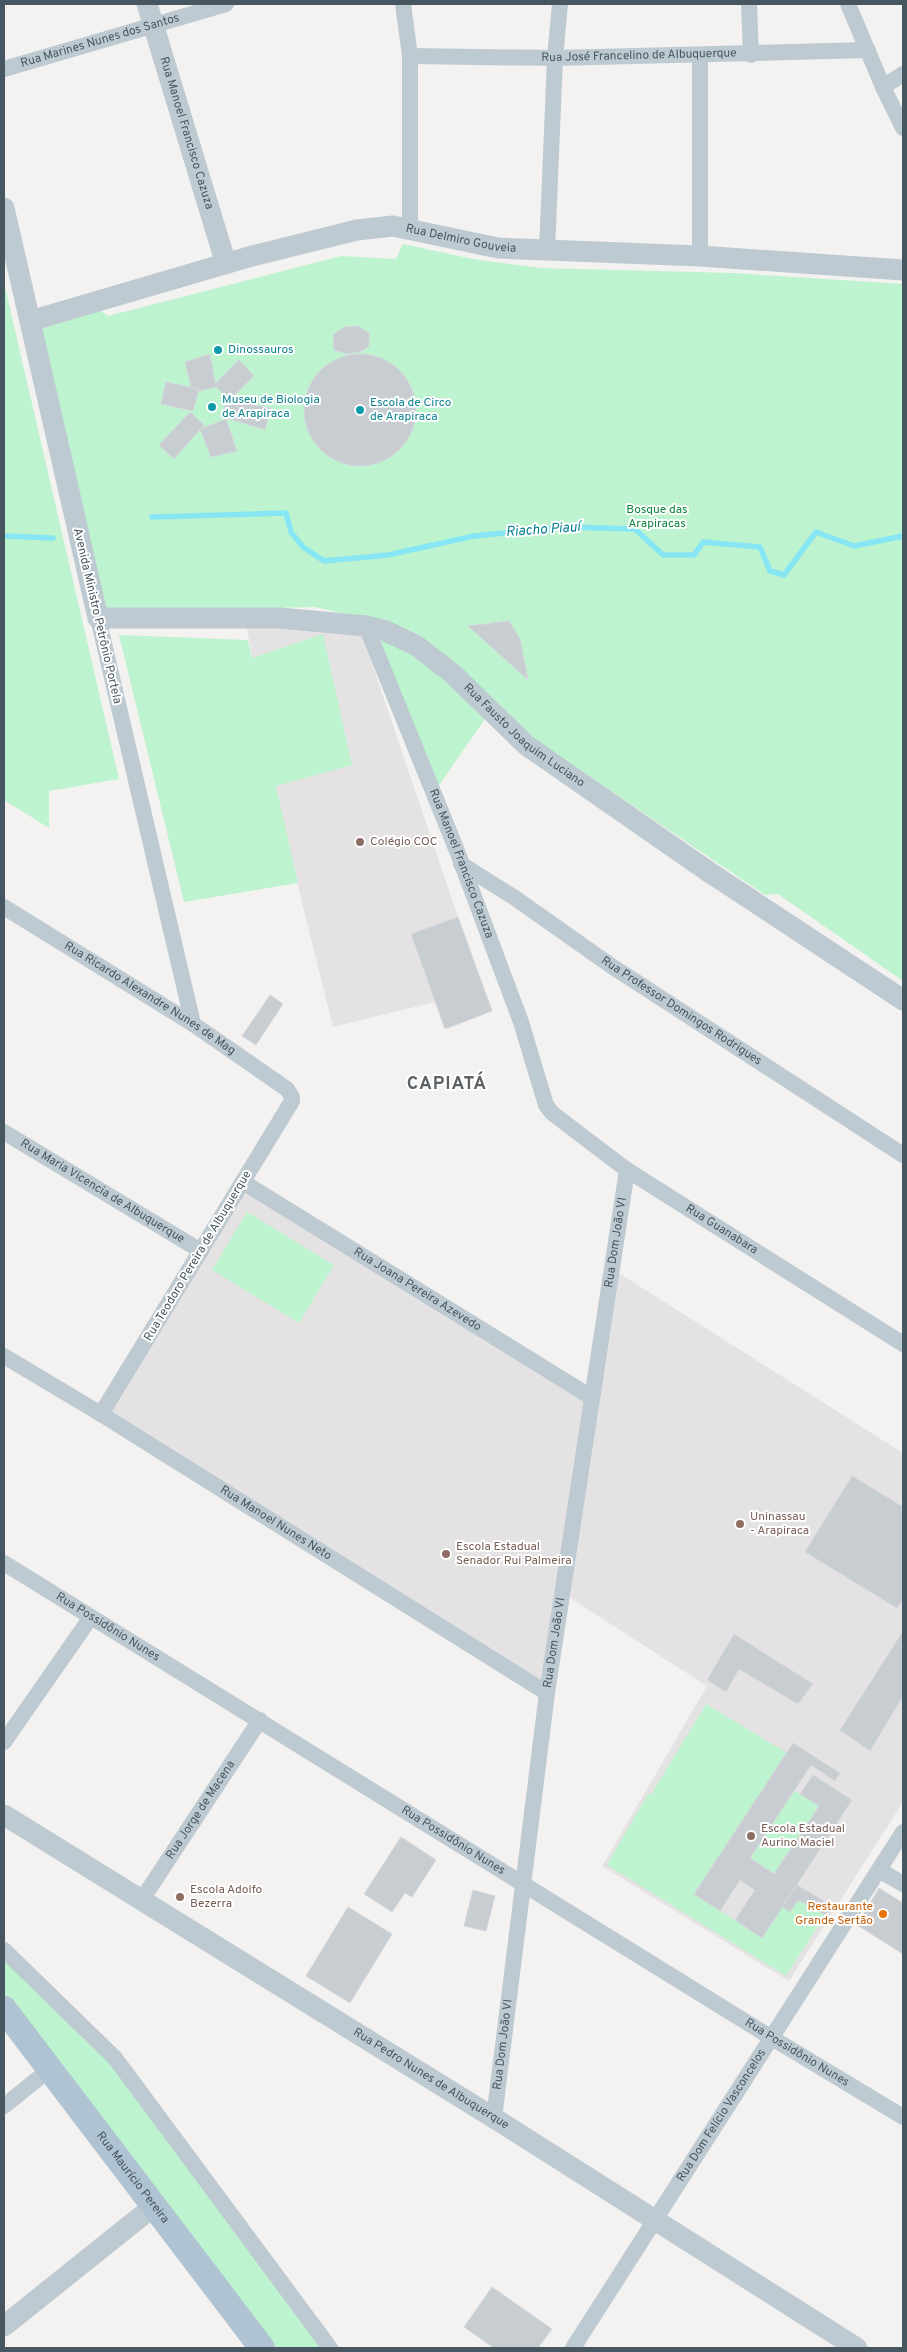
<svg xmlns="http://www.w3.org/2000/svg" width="907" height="2352" font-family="Overpass,sans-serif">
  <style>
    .education { fill: #e5e2e3 }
    .green { fill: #bdf3ce }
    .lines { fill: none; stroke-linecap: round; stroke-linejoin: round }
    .stream { stroke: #87e6f4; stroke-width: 5.5 }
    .building { fill: #c8cdd2; stroke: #d5d8dd }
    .minor { stroke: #becad2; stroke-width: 16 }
    .tertiary { stroke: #becad2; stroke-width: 21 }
    .primary { stroke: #afc3d2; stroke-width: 26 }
    .culture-dot { fill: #0f9aa8; stroke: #fff; stroke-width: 2 }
    .education-dot { fill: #8d6e63; stroke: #fff; stroke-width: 2 }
    .food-dot { fill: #e8710a; stroke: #fff; stroke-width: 2 }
    .labels { text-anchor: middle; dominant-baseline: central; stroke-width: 4; stroke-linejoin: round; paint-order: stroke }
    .street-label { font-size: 12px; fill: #475761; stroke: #fff }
    .culture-label { font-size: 12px; fill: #0d838f; stroke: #fff; text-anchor: start }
    .park-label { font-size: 12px; fill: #108440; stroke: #fff }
    .education-label { font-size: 12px; fill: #785e54; stroke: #fff; text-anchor: start }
    .food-label { font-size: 12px; fill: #c56008; stroke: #fff; text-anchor: end }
    .water-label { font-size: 14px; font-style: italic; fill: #047e90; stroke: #fff }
    .district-label { font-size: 18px; font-weight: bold; letter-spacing: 1px; fill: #5d6267; stroke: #fff }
  </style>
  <rect width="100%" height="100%" fill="#f4f1f1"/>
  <!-- education -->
  <g class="education">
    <path d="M 245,618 L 359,625 L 458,917 L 411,934 L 435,1002 L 333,1027 L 303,907 L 276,786 Z"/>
    <path d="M 243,1182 L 591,1397 L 547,1693 L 101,1414 Z"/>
    <path d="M 617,1272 L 903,1453 L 903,1802 L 789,1981 L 602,1866 L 707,1686 L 567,1596 Z"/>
  </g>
  <!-- green -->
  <g class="green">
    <path d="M 403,244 L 473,259 L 540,268 L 733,273 L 903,284 L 903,981 L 778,894 L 765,895 L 534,739 L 443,653 L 402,627 L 315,607 L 103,612 L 37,324 L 98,309 L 108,316 L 341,256 L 396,259 Z"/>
    <path d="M 4,283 L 119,779 L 49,791 L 49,828 L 4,800 Z"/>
    <path d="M 366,626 L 386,631 L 491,710 L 433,794 Z"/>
    <path d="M 323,634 L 352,765 L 276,786 L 298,883 L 184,902 L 119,635 L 248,640 L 252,658 Z"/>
    <path d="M 247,1212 L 334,1265 L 299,1323 L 212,1270 Z"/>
    <path d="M 706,1704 L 787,1753 L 695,1894 L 762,1938 L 782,1907 L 790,1912 L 798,1900 L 825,1915 L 786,1976 L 607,1865 L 648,1794 L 651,1795 Z"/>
    <path d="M 794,1790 L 819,1806 L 774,1874 L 750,1858 Z"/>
    <path d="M 4,1950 L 115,2058 L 330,2348 L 262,2348 L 4,2009 Z"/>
  </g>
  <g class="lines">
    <!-- stream -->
    <g class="stream">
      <path d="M 152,517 L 286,513 L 291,532 L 303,547 L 324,561 L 388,555 L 474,536 L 567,527 L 635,529 L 663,555 L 694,555 L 703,542 L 760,547 L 770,571 L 784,575 L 816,532 L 854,546 L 903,536"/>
      <path d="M 4,536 L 53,538"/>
    </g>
  </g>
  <!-- building -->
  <g class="building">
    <path d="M 359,326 L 369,333 L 369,346 L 362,351 L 347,354 L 334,350 L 333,335 L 344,327 Z"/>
    <path d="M 210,354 L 216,387 L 199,391 L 199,389 L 191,387 L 185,362 Z"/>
    <circle cx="360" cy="410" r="56"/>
    <path d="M 239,360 L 254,376 L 230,400 L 216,387 L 216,383 Z"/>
    <path d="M 166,382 L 199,389 L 193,411 L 161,404 Z"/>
    <path d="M 226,400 L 271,408 L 265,430 L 223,417 Z"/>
    <path d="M 190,412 L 204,425 L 174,459 L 159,445 Z"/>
    <path d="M 226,419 L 237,451 L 211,457 L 200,429 Z"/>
    <path d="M 509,621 L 520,639 L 528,680 L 468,626 Z"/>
    <path d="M 458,917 L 492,1011 L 445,1029 L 411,934 Z"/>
    <path d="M 270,995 L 283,1004 L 256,1045 L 242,1036 Z"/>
    <path d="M 852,1476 L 903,1507 L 903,1599 L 897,1608 L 805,1552 Z"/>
    <path d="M 903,1631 L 903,1696 L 870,1751 L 840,1730 Z"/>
    <path d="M 734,1634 L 813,1684 L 798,1704 L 739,1669 L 726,1692 L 707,1680 Z"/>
    <path d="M 793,1743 L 840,1773 L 835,1781 L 811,1765 L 750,1858 L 774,1874 L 819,1806 L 800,1794 L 813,1775 L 852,1800 L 762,1938 L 735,1920 L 755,1890 L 740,1880 L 720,1911 L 694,1894 Z"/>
    <path d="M 401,1837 L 436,1860 L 412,1897 L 405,1893 L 392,1912 L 364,1894 Z"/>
    <path d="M 797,1885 L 832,1906 L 825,1915 L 798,1900 L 790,1912 L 782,1907 Z"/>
    <path d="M 879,1888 L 903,1903 L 903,1954 L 857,1925 Z"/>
    <path d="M 473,1890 L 495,1896 L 486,1931 L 464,1926 Z"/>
    <path d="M 348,1907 L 392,1934 L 350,2003 L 306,1976 Z"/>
    <path d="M 492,2287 L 552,2329 L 538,2348 L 494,2348 L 464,2327 Z"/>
  </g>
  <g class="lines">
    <!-- minor -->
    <g class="minor">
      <path d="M 403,4 L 410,56 L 410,229"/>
      <path d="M 749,4 L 751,55"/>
      <path d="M 848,4 L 883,87 L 903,128"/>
      <path id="s1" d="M 410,56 L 555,58 L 868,50"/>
      <path id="s2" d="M 4,69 L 226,4"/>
      <path d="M 883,87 L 903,74"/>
      <path d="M 547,251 L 555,58 L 560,4"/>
      <path d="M 700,256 L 700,56"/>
      <path d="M 98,618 L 193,1024"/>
      <path id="s3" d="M 366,626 L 457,851 L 521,1022 L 546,1105 L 552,1113 L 627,1170 L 903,1344"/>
      <path id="s4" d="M 461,864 L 515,898 L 610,965 L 903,1155"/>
      <path id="s5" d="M 4,907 L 193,1024 L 287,1089 L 292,1097 L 292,1101 L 101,1414"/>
      <path id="s6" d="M 4,1132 L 201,1251"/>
      <path id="s7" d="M 243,1182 L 591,1397"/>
      <path id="s8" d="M 4,1356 L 101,1414 L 547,1693"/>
      <path id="s9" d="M 4,1563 L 772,2038 L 903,2117"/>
      <path d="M 4,1742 L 91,1617"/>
      <path d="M 879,1870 L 903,1884"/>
      <path id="s10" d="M 141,1901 L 260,1720"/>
      <path d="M 4,1950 L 115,2058 L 330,2348"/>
      <path d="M 4,2106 L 50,2069"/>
      <path id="s11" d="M 494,2118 L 547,1693 L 627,1170"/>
      <path id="s12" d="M 573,2348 L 903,1832"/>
    </g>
    <!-- tertiary -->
    <g class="tertiary">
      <path id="s13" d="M 147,4 L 226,264"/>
      <path id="s14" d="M 4,208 L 98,618 L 280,618 L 366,626 L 386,631 L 417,646 L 453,674 L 526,745 L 709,872 L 903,1000"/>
      <path id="s15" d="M 30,321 L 252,256 L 357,230 L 393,226 L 498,248 L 700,256 L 903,270"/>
      <path id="s16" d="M 4,1815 L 494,2118 L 857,2348"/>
      <path d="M 4,2326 L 154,2206"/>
    </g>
    <!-- primary -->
    <path class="primary" id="s17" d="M 4,2009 L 262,2348"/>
  </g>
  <!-- markers -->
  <g class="culture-dot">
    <circle cx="218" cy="350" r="5"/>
    <circle cx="212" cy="407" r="5"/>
    <circle cx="360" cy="410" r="5"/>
  </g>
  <g class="education-dot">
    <circle cx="360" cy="842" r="5"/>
    <circle cx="740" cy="1524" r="5"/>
    <circle cx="446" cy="1554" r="5"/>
    <circle cx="751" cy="1836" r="5"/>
    <circle cx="180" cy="1897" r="5"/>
  </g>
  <circle class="food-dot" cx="883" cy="1914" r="5"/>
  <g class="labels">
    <!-- street labels -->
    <g class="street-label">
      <text stroke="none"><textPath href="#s2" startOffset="100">Rua Marines Nunes dos Santos</textPath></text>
      <text stroke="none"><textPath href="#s1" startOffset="229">Rua José Francelino de Albuquerque</textPath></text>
      <text stroke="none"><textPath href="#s13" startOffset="135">Rua Manoel Francisco Cazuza</textPath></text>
      <text stroke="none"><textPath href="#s15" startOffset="445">Rua Delmiro Gouveia</textPath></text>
      <text transform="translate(97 616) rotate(77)">Avenida Ministro Petrônio Portela</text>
      <text stroke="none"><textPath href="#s14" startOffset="884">Rua Fausto Joaquim Luciano</textPath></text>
      <text stroke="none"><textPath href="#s3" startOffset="256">Rua Manoel Francisco Cazuza</textPath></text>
      <text stroke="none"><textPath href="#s5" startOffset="172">Rua Ricardo Alexandre Nunes de Mag</textPath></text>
      <text stroke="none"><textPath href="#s4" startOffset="265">Rua Professor Domingos Rodrigues</textPath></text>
      <text stroke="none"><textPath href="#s6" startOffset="115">Rua Maria Vicencia de Albuquerque</textPath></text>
      <text stroke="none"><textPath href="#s3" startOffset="728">Rua Guanabara</textPath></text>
      <text stroke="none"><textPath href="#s11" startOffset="884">Rua Dom João VI</textPath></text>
      <text transform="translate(198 1256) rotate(-59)">Rua Teodoro Pereira de Albuquerque</text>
      <text stroke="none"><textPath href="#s7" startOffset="205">Rua Joana Pereira Azevedo</textPath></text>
      <text stroke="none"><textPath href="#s8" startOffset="319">Rua Manoel Nunes Neto</textPath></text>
      <text stroke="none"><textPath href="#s9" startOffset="122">Rua Possidônio Nunes</textPath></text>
      <text stroke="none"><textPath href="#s11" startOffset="479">Rua Dom João VI</textPath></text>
      <text stroke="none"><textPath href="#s10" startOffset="109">Rua Jorge de Macena</textPath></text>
      <text stroke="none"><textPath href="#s9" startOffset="528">Rua Possidônio Nunes</textPath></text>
      <text stroke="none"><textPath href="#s11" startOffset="74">Rua Dom João VI</textPath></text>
      <text stroke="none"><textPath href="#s9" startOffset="932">Rua Possidônio Nunes</textPath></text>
      <text stroke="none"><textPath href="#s16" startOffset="502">Rua Pedro Nunes de Albuquerque</textPath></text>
      <text stroke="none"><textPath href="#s12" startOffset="276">Rua Dom Felício Vasconcelos</textPath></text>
      <text stroke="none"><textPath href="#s17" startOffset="212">Rua Maurício Pereira</textPath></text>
    </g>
    <!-- culture labels -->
    <g class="culture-label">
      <text x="228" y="350">Dinossauros</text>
      <text x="222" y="400">Museu de Biologia<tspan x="222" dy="14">de Arapiraca</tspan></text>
      <text x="370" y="403">Escola de Circo<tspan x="370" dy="14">de Arapiraca</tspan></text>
    </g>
    <!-- park labels -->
    <g class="park-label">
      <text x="657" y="510">Bosque das<tspan x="657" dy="14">Arapiracas</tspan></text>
    </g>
    <!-- education labels -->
    <g class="education-label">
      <text x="370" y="842">Colégio COC</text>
      <text x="750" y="1517">Uninassau<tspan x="750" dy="14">- Arapiraca</tspan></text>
      <text x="456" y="1547">Escola Estadual<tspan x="456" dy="14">Senador Rui Palmeira</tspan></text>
      <text x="761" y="1829">Escola Estadual<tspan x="761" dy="14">Aurino Maciel</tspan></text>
      <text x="190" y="1890">Escola Adolfo<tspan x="190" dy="14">Bezerra</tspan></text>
    </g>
    <!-- food labels -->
    <g class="food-label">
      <text x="873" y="1907">Restaurante<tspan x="873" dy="14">Grande Sertão</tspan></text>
    </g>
    <!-- water labels -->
    <g class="water-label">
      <text transform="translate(543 530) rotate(-4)">Riacho Piauí</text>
    </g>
    <!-- district labels -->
    <g class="district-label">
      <text x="447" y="1084">CAPIATÁ</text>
    </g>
  </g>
  <!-- border -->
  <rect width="907" height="2352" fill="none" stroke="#475761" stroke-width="10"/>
</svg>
